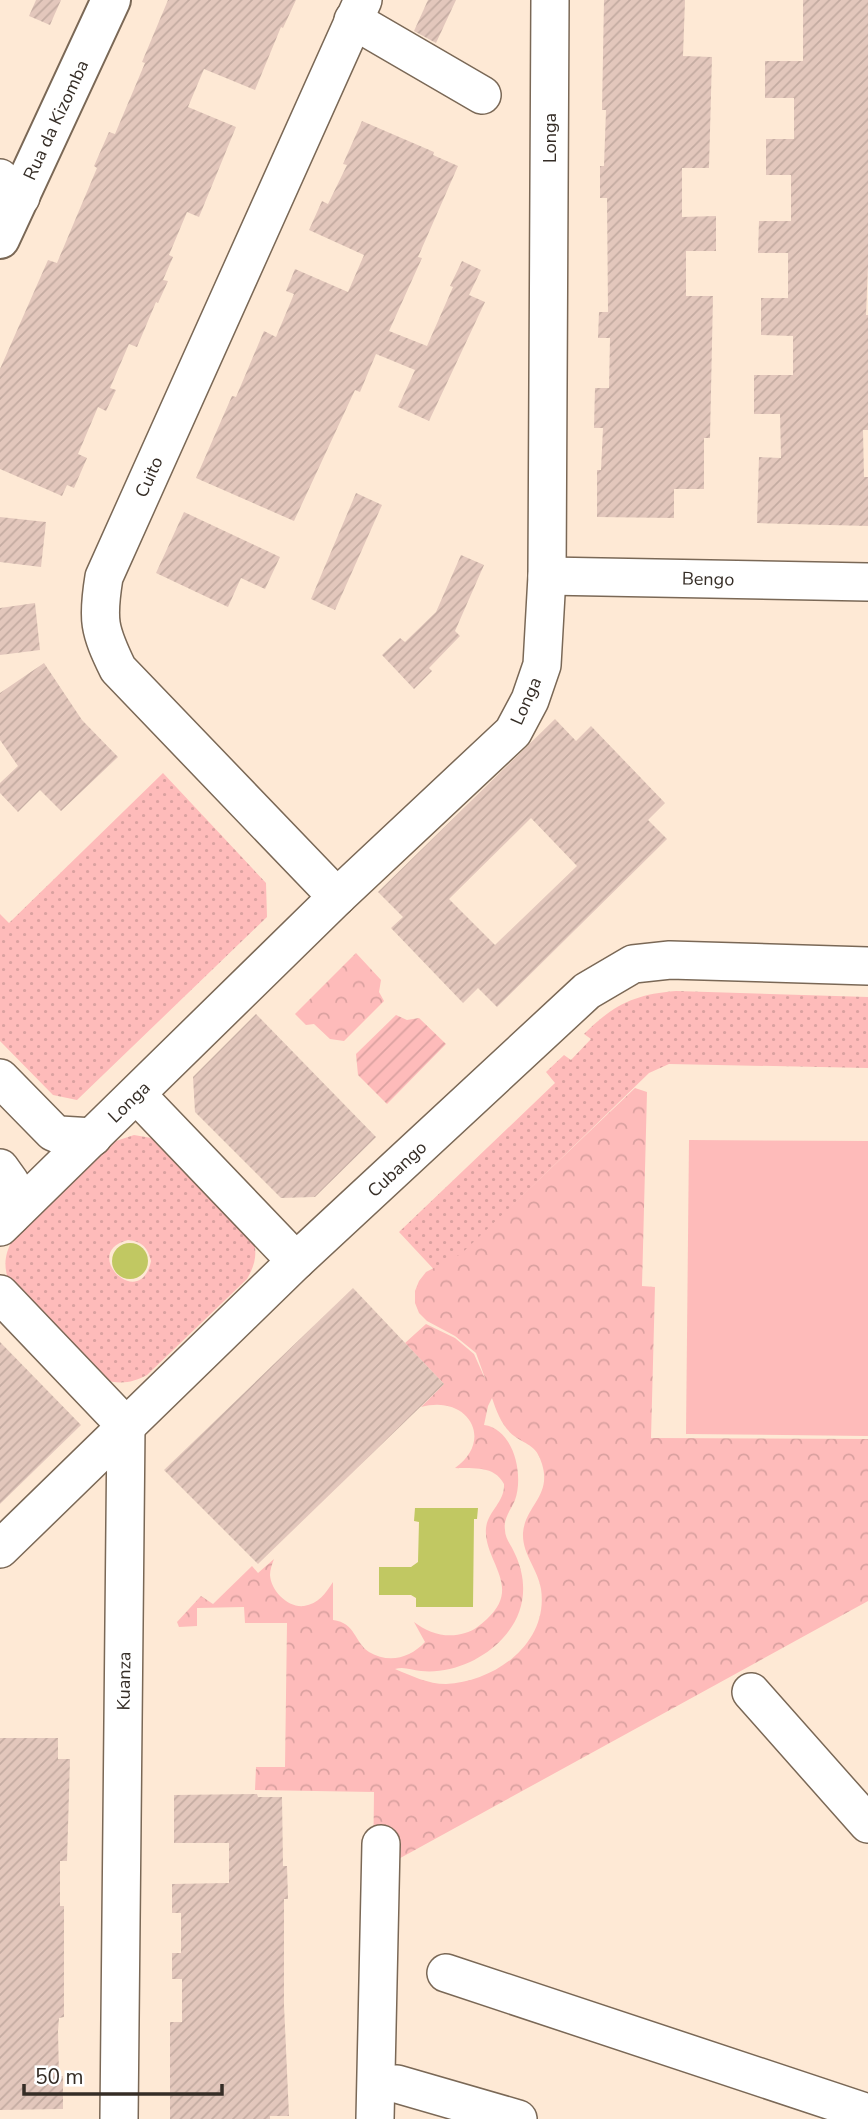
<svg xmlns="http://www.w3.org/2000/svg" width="868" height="2119" font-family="'Nunito Sans',sans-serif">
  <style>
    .grass { fill: url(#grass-dots); fill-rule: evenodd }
    .park { fill: url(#park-crowns); fill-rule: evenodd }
    .garden { fill: url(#garden-furrows) }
    .pitch { fill: #febbba }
    .water { fill: #c1c862 }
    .building { fill: url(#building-hatch); fill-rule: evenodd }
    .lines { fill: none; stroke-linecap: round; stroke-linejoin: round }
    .minor-casing { stroke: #7a6856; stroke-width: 40 }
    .major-casing { stroke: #7a6856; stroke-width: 42 }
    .minor { stroke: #fff; stroke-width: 37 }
    .major { stroke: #fff; stroke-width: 38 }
    .labels { text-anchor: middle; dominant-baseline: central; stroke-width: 6; stroke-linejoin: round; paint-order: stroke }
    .street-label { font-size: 18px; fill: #352d26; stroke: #fff }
  </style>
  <defs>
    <pattern id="grass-dots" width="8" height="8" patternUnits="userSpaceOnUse" patternTransform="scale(1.75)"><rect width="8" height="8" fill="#febbba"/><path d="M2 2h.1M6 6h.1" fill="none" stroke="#daa1a0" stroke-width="1.8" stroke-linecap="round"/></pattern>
    <pattern id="park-crowns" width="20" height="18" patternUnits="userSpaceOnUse" patternTransform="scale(1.75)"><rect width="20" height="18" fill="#febbba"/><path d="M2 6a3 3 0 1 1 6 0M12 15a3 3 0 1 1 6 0" fill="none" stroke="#daa1a0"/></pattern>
    <pattern id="garden-furrows" width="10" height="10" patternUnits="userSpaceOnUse" patternTransform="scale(1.75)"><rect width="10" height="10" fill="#febbba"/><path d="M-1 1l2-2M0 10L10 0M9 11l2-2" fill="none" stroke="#daa1a0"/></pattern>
    <pattern id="building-hatch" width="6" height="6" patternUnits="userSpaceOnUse" patternTransform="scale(1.75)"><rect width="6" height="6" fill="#e3c7bc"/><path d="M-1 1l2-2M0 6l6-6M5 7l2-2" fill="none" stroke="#c3aba1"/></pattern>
  </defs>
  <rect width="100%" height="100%" fill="#fee9d5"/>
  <!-- grass -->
  <g class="grass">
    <path d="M 163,773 L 266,883 L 267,917 L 77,1100 L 53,1095 L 0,1041 L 0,914 L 9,923 Z"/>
    <path d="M 676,991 L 868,997 L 868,1068 L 669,1064 L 649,1073 L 440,1276 L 399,1232 L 555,1083 L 546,1072 L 564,1055 L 571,1060 L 591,1039 L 584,1034 C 613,1005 635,994 676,991 Z"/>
    <path d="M 134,1135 L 157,1139 L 254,1240 C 257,1256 255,1265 247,1279 L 147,1375 C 132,1383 119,1385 103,1379 L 9,1282 C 3,1265 5,1255 12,1240 L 113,1142 ZM 128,1240 C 142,1241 148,1248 151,1261 C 140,1313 79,1252 128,1240 Z"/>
  </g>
  <!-- park -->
  <g class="park">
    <path d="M 356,953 L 381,980 L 379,992 L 384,1001 L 344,1041 L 330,1039 L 314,1024 L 306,1025 L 295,1014 Z"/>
    <path d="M 635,1088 L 647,1092 L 642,1286 L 655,1287 L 651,1438 L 868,1439 L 868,1601 L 373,1873 L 374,1792 L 255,1790 L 256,1767 L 285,1767 L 287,1623 L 245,1623 L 244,1607 L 197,1608 L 197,1626 L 179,1627 L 177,1622 L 201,1596 L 213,1604 L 252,1566 L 258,1573 L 274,1559 C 272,1564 270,1570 270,1575 C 271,1591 288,1608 304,1606 C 318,1604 326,1593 333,1582 L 333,1620 C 356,1623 354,1642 369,1652 C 389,1664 410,1658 425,1642 L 414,1622 C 428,1633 447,1639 465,1633 C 474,1631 480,1625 487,1619 C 523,1586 483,1561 486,1528 C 488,1511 505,1502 504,1484 C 494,1465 474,1469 455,1468 C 495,1440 468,1394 421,1407 L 444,1384 L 405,1343 L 426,1324 L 455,1338 L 474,1354 L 486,1381 L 476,1353 L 455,1336 L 427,1321 L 419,1313 L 415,1303 L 415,1291 L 419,1281 L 426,1272 L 461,1254 ZM 492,1398 C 497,1413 503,1429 517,1438 C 530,1446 537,1447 542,1464 C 552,1496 525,1506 523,1533 C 522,1554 538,1569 541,1589 C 549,1643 495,1682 446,1684 C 428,1684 412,1676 395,1669 C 404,1666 411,1670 421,1671 C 451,1674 483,1660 503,1638 C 525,1614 529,1584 515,1554 C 512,1546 505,1539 505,1530 C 503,1518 511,1510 515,1500 C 524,1475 514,1429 484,1425 L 488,1406 Z"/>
  </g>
  <!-- garden -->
  <path class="garden" d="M 396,1015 L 407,1020 L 419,1018 L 446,1044 L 387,1104 L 358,1075 L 356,1054 Z"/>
  <!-- pitch -->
  <path class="pitch" d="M 689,1140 L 868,1141 L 868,1436 L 686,1434 Z"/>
  <!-- water -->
  <g class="water">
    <circle cx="130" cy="1261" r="18"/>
    <path d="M 415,1508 L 478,1508 L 477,1519 L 474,1519 L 473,1607 L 416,1607 L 416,1598 L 411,1595 L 379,1595 L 379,1567 L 411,1567 L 418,1562 L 419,1522 L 414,1521 Z"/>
  </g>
  <!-- building -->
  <g class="building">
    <path d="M 36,0 L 61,0 L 50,25 L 29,16 Z"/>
    <path d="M 168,0 L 296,0 L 283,28 L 281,27 L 255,90 L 204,69 L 188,107 L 236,127 L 199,217 L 187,212 L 169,255 L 173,257 L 163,280 L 168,281 L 158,303 L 156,302 L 137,347 L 129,344 L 110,388 L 116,390 L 106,411 L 98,407 L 78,454 L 87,458 L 74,488 L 67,485 L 62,496 L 0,469 L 0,369 L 48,260 L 57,263 L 97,168 L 94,166 L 109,132 L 115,134 L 145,63 L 142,62 Z"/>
    <path d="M 428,0 L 456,0 L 436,43 L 414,31 Z"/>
    <path d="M 604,0 L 685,0 L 683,56 L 712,57 L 709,168 L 682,168 L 682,217 L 716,216 L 716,251 L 686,251 L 686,296 L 713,296 L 710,438 L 704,438 L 704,489 L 674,489 L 674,518 L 597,517 L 597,470 L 601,470 L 603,428 L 594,428 L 595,388 L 609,388 L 610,338 L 598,338 L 599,312 L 608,312 L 607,198 L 600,198 L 600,166 L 604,166 L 606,110 L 602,110 Z"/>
    <path d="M 803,0 L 868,0 L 868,266 L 866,315 L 868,315 L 868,430 L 863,430 L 864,477 L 868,477 L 868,526 L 757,523 L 759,457 L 781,458 L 780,414 L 754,414 L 754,375 L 793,375 L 793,336 L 761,335 L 761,298 L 788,298 L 788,253 L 758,253 L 759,221 L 791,221 L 791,175 L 766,175 L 766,139 L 794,139 L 794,98 L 765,98 L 765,61 L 803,61 Z"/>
    <path d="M 362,121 L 434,152 L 433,155 L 458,166 L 418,257 L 422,258 L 389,331 L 427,346 L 453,287 L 450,286 L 462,261 L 481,270 L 469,295 L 485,302 L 429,421 L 398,407 L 415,370 L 376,354 L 360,392 L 355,390 L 294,521 L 196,478 L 232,396 L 236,397 L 264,331 L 276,337 L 294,294 L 286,291 L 295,269 L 348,292 L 364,255 L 309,230 L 322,201 L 328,204 L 347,165 L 343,164 Z"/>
    <path d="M 356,493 L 382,505 L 335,610 L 311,599 Z"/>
    <path d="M 184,512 L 280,557 L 265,589 L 241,578 L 228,607 L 156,573 Z"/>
    <path d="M 0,517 L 46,522 L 41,567 L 0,562 Z"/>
    <path d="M 461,555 L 484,565 L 455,631 L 460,636 L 429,668 L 432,671 L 414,689 L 382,655 L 400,638 L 405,642 L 436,612 Z"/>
    <path d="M 35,603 L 40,650 L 0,655 L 0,608 Z"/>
    <path d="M 44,663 L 82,720 L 118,757 L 61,811 L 40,790 L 18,812 L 0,793 L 0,783 L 18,766 L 0,740 L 0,693 Z"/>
    <path d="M 555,719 L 576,741 L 591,726 L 665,803 L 648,820 L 667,839 L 497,1007 L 478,988 L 463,1003 L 391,928 L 403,917 L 378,892 ZM 531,818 L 577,866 L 495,945 L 449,899 Z"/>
    <path d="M 256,1014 L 376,1137 L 315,1197 L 281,1198 L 195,1112 L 193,1077 Z"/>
    <path d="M 353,1288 L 444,1384 L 258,1564 L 164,1470 Z"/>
    <path d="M 0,1342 L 81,1425 L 0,1504 Z"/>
    <path d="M 0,1738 L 58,1738 L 58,1759 L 70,1759 L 67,1861 L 60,1861 L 60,1906 L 64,1906 L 64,2017 L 59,2018 L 58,2031 L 59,2076 L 63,2076 L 63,2109 L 0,2110 Z"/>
    <path d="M 257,1794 L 258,1797 L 282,1797 L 283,1866 L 287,1866 L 288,1899 L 284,1899 L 284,2005 L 289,2116 L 270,2116 L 270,2119 L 170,2119 L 170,2022 L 182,2022 L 182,1979 L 172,1979 L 172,1953 L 181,1953 L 181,1913 L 172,1913 L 172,1884 L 229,1883 L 229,1843 L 174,1843 L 174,1795 Z"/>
  </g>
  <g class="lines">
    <!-- minor casing -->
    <g class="minor-casing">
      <g id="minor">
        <path d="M 353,20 L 482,95"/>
        <path d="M 0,178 L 21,197"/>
        <path d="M 547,576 L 868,582"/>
        <path d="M 337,897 L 118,669 C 99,630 97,620 104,577 L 363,0"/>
        <path d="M 0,1078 L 53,1132 L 60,1135 L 93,1137"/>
        <path d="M 137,1095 L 296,1261"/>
        <path d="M 0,1168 L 10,1182 L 9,1200 L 11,1216"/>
        <path d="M 0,1227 L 337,897 L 513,732 L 530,700 L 542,665 L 547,576 L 550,0"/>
        <path d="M 0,1294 L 126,1426 L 119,2119"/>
        <path d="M 0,1549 L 296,1261 L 587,991 L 633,964 L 670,960 L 868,966"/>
        <path d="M 751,1692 L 868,1824"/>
        <path d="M 446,1973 L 868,2113"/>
        <path d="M 397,2084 L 518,2119"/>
        <path d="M 375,2119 L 381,1844"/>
      </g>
    </g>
    <!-- major casing -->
    <g class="major-casing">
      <path id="major" d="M 0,239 L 111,0"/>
    </g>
    <!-- minor -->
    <use href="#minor" class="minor"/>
    <!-- major -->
    <use href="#major" class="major"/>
  </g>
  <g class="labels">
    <!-- street labels -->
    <g class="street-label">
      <text transform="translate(56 120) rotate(-65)">Rua da Kizomba</text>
      <text transform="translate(550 138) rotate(-90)">Longa</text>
      <text transform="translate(149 477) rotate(-66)">Cuito</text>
      <text transform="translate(708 579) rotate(1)">Bengo</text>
      <text transform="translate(526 701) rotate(-66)">Longa</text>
      <text transform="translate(129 1102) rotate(-44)">Longa</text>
      <text transform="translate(397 1169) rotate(-43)">Cubango</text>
      <text transform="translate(124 1681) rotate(-89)">Kuanza</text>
    </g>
  </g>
  <!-- scale -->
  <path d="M24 2084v10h198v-10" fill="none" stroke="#352d26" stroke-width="3.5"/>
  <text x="35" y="2084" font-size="21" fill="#352d26" stroke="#ffffff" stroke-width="5" paint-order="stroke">50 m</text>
</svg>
